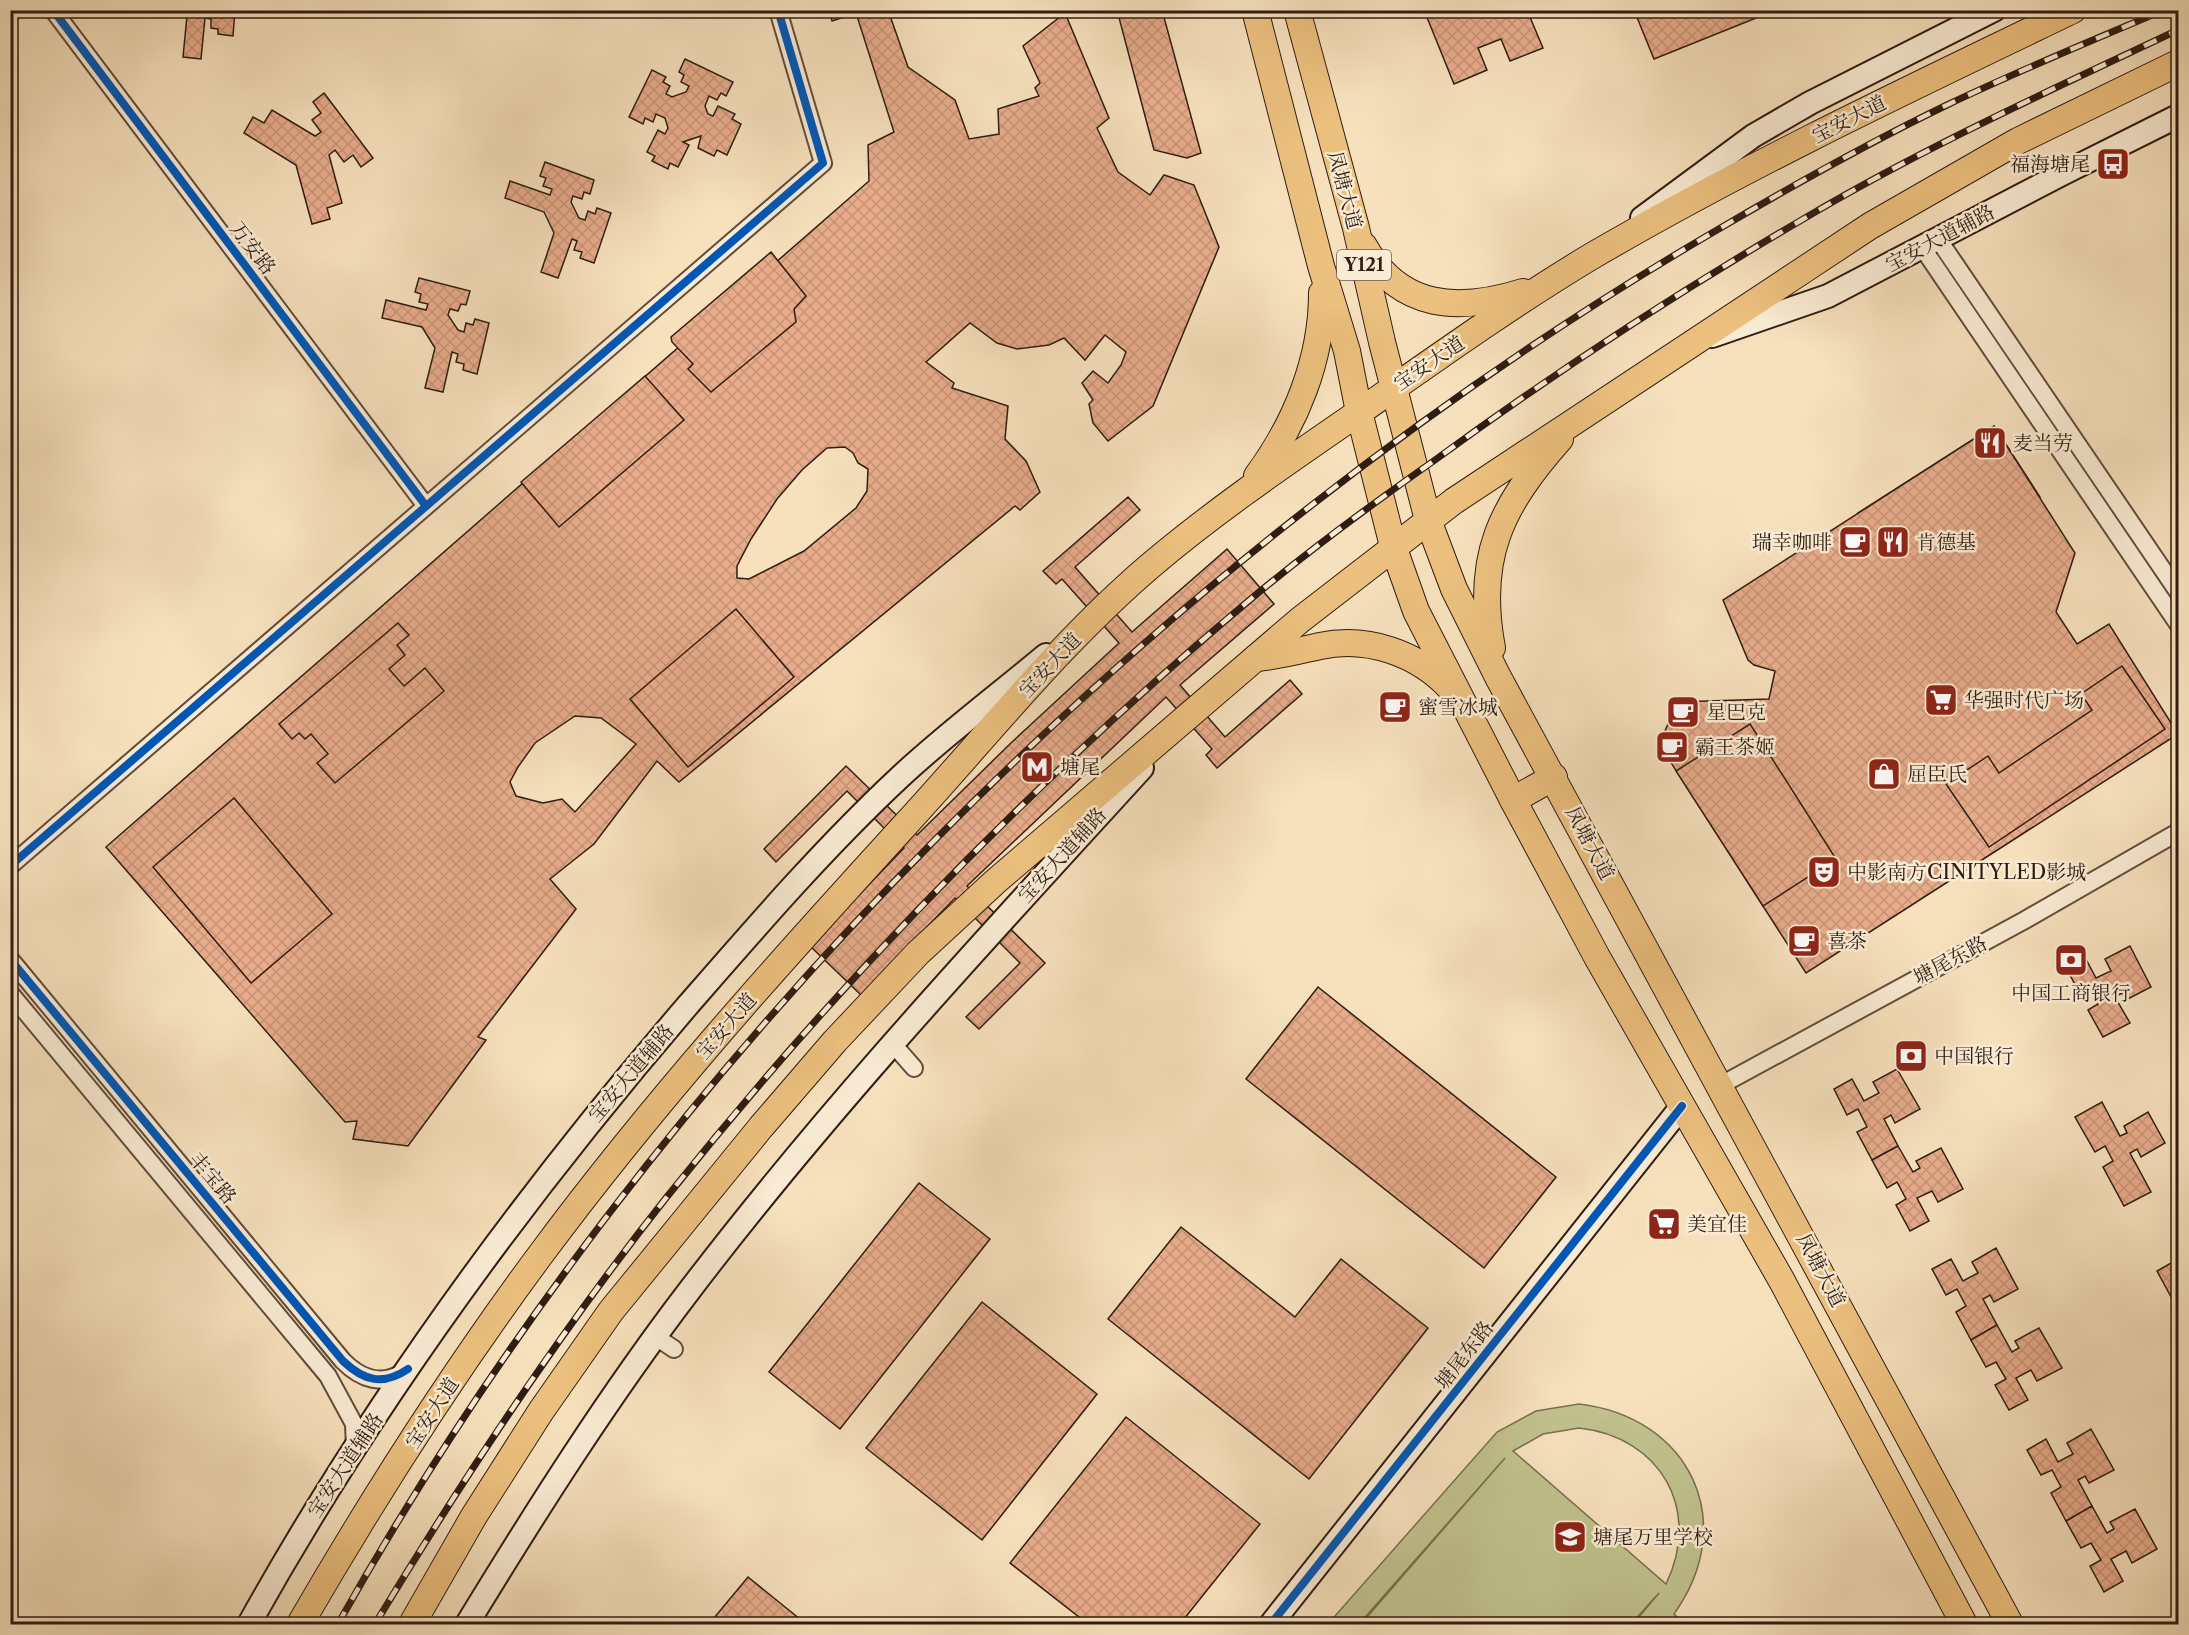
<svg xmlns="http://www.w3.org/2000/svg" width="2189" height="1635" font-family="'Libre Caslon Text','Noto Serif SC',serif">
  <style>
    .pitch { fill: #c1c28e; stroke: #786f50; stroke-width: 1.5; fill-rule: evenodd }
    .building { fill: url(#building-cross-hatch); stroke: #2f1c12; stroke-width: 1.5; fill-rule: evenodd }
    .lines { fill: none; stroke-linecap: round; stroke-linejoin: round }
    .street-casing { stroke: #614d3d; stroke-width: 20 }
    .secondary-casing { stroke: #2f1c12; stroke-width: 26 }
    .primary-casing { stroke: #2f1c12; stroke-width: 28 }
    .street { stroke: #faecd4; stroke-width: 16 }
    .secondary { stroke: #faecd4; stroke-width: 22 }
    .primary { stroke: #ecc07e; stroke-width: 26 }
    .rail-casing { stroke: #2f1c12; stroke-width: 7 }
    .rail { stroke: #faecd4; stroke-width: 4.5; stroke-dasharray: 14; stroke-linecap: butt }
    .cycleway-casing { stroke: #faecd4; stroke-width: 11 }
    .cycleway { stroke: #0057b8; stroke-width: 8 }
    .labels { text-anchor: middle; dominant-baseline: central; stroke-width: 5; stroke-linejoin: round; paint-order: stroke }
    .shield { fill: #faecd4; stroke: #6c5a4c; stroke-width: 1.5 }
    .shield-label { font-size: 18px; font-weight: bold; fill: #2f1c12 }
    .street-label { font-size: 20px; fill: #2f1c12; stroke: #faecd4 }
    .poi-label { font-size: 20px; fill: #2f1c12; stroke: #faecd4; text-anchor: start }
  </style>
  <defs>
    <pattern id="building-cross-hatch" width="8" height="8" patternUnits="userSpaceOnUse" patternTransform="scale(1.5)"><rect width="8" height="8" fill="#e8ac8b"/><path d="M0 0l8 8M0 8l8-8" fill="none" stroke="#c79377"/></pattern>
  </defs>
  <rect width="100%" height="100%" fill="#f7e1bd"/>
  <filter id="stains"><feTurbulence type="fractalNoise" baseFrequency=".00333" numOctaves="4"/><feColorMatrix values="0 0 0 0 .2 0 0 0 0 .09 0 0 0 0 .02 0 0 0 .5 -.17"/></filter>
  <radialGradient id="worn" r=".72"><stop offset=".6" stop-color="#630" stop-opacity="0"/><stop offset="1" stop-color="#630" stop-opacity=".3"/></radialGradient>
  <!-- pitch -->
  <path class="pitch" d="M 1579,1404 C 1690,1417 1740,1522 1674,1614 L 1681,1621 L 1678,1624 L 1633,1624 L 1659,1593 L 1631,1624 L 1361,1624 L 1505,1458 L 1359,1624 L 1328,1624 L 1497,1432 L 1536,1411 ZM 1579,1428 C 1661,1437 1702,1510 1666,1584 L 1513,1451 L 1543,1434 Z"/>
  <!-- building -->
  <g class="building">
    <path d="M 183,10 L 235,10 L 233,36 L 218,34 L 218,29 L 211,28 L 211,19 L 205,18 L 201,59 L 183,57 L 187,16 Z"/>
    <path d="M 829,10 L 888,10 L 908,67 L 955,100 L 969,139 L 999,134 L 998,109 L 1039,96 L 1035,88 L 1040,83 L 1023,46 L 1065,13 L 1109,118 L 1097,128 L 1118,172 L 1150,195 L 1164,175 L 1194,185 L 1219,247 L 1153,406 L 1108,441 L 1093,423 L 1089,404 L 1093,400 L 1082,383 L 1093,371 L 1108,383 L 1121,365 L 1126,352 L 1105,335 L 1085,360 L 1064,338 L 1049,345 L 1017,349 L 997,343 L 970,323 L 926,362 L 954,383 L 952,388 L 1008,406 L 1005,439 L 1026,461 L 1040,492 L 1020,510 L 1015,506 L 679,782 L 657,761 L 594,844 L 550,879 L 576,909 L 478,1037 L 486,1040 L 408,1146 L 353,1139 L 357,1121 L 345,1122 L 106,847 L 869,181 L 868,145 L 894,132 L 856,13 L 832,21 ZM 845,447 L 853,453 L 858,463 L 868,469 L 867,491 L 856,508 L 804,551 L 749,579 L 737,578 L 737,566 L 751,539 L 777,499 L 802,470 L 827,448 ZM 575,716 L 601,718 L 636,744 L 575,812 L 562,799 L 543,803 L 516,796 L 510,782 L 518,767 L 535,743 Z"/>
    <path d="M 1117,10 L 1162,10 L 1201,153 L 1187,158 L 1154,150 Z"/>
    <path d="M 1424,10 L 1527,10 L 1543,48 L 1510,61 L 1501,39 L 1478,48 L 1487,70 L 1454,84 Z"/>
    <path d="M 1634,10 L 1776,10 L 1654,59 Z"/>
    <path d="M 685,59 L 733,82 L 726,96 L 721,93 L 717,100 L 709,96 L 705,106 L 708,114 L 713,116 L 718,106 L 735,114 L 732,119 L 741,124 L 727,155 L 717,150 L 714,156 L 698,148 L 701,136 L 683,142 L 689,145 L 678,167 L 670,163 L 668,169 L 652,161 L 655,156 L 647,152 L 658,130 L 665,134 L 668,128 L 665,118 L 656,114 L 653,122 L 645,118 L 643,124 L 629,117 L 652,70 L 666,77 L 663,82 L 670,86 L 666,94 L 672,97 L 686,92 L 689,86 L 681,82 L 684,75 L 679,72 Z"/>
    <path d="M 324,93 L 373,158 L 361,167 L 353,155 L 344,162 L 335,150 L 329,155 L 342,203 L 327,208 L 330,219 L 312,224 L 296,165 L 244,133 L 253,117 L 264,123 L 272,110 L 315,136 L 321,132 L 312,120 L 321,113 L 313,102 Z"/>
    <path d="M 545,162 L 594,180 L 590,194 L 584,192 L 582,199 L 573,196 L 571,202 L 579,218 L 585,220 L 588,211 L 595,214 L 597,208 L 611,213 L 594,263 L 580,258 L 582,252 L 574,250 L 577,241 L 572,239 L 558,278 L 541,272 L 554,233 L 544,212 L 505,198 L 510,181 L 550,195 L 552,189 L 543,186 L 546,178 L 540,176 Z"/>
    <path d="M 771,252 L 806,296 L 794,309 L 796,322 L 711,392 L 688,369 L 693,364 L 672,342 L 671,337 Z"/>
    <path d="M 419,278 L 470,291 L 466,305 L 461,304 L 458,311 L 450,309 L 448,315 L 458,330 L 464,332 L 466,323 L 473,325 L 475,319 L 489,323 L 477,374 L 463,370 L 464,364 L 456,362 L 458,354 L 452,352 L 443,392 L 425,388 L 435,348 L 422,327 L 382,318 L 386,300 L 426,310 L 428,304 L 419,302 L 421,294 L 415,292 Z"/>
    <path d="M 645,376 L 684,420 L 559,527 L 521,482 Z"/>
    <path d="M 1994,426 L 2040,497 L 1904,584 L 1858,513 Z"/>
    <path d="M 1994,426 L 2075,553 L 2056,612 L 2077,644 L 2109,624 L 2178,734 L 1806,973 L 1659,744 L 1678,702 L 1769,699 L 1775,671 L 1754,665 L 1748,660 L 1723,600 Z"/>
    <path d="M 1128,497 L 1140,510 L 1075,567 L 1132,632 L 1227,549 L 1274,604 L 1180,685 L 1225,737 L 1290,680 L 1302,694 L 1217,768 L 1206,755 L 1212,749 L 1166,697 L 967,886 L 1045,963 L 979,1029 L 966,1017 L 1020,963 L 955,898 L 861,995 L 810,946 L 904,848 L 847,791 L 776,862 L 764,849 L 846,766 L 917,835 L 1012,742 L 1119,643 L 1062,579 L 1056,584 L 1043,571 Z"/>
    <path d="M 736,609 L 794,677 L 688,767 L 630,699 Z"/>
    <path d="M 398,623 L 409,635 L 397,645 L 405,655 L 389,669 L 404,686 L 425,668 L 444,691 L 335,783 L 317,763 L 328,754 L 311,734 L 305,739 L 299,733 L 292,739 L 279,724 Z"/>
    <path d="M 2122,666 L 2165,729 L 1989,847 L 1946,784 L 1988,756 L 1999,773 L 2092,710 L 2081,694 Z"/>
    <path d="M 1750,724 L 1836,859 L 1763,906 L 1676,771 Z"/>
    <path d="M 234,798 L 332,914 L 251,983 L 153,867 Z"/>
    <path d="M 2130,946 L 2151,987 L 2126,1000 L 2122,993 L 2115,997 L 2130,1023 L 2103,1037 L 2088,1010 L 2098,1004 L 2089,986 L 2079,992 L 2061,958 L 2080,948 L 2096,978 L 2111,971 L 2105,959 Z"/>
    <path d="M 1318,987 L 1556,1177 L 1484,1268 L 1246,1079 Z"/>
    <path d="M 1897,1069 L 1920,1109 L 1895,1123 L 1891,1115 L 1884,1119 L 1898,1146 L 1872,1160 L 1857,1132 L 1867,1127 L 1858,1109 L 1847,1115 L 1834,1089 L 1852,1079 L 1864,1101 L 1879,1093 L 1873,1082 Z"/>
    <path d="M 2102,1102 L 2120,1136 L 2127,1133 L 2124,1126 L 2148,1112 L 2165,1143 L 2141,1157 L 2137,1149 L 2130,1153 L 2151,1192 L 2124,1206 L 2103,1167 L 2113,1161 L 2105,1146 L 2095,1152 L 2075,1117 Z"/>
    <path d="M 1898,1146 L 1913,1172 L 1920,1168 L 1916,1161 L 1941,1148 L 1963,1189 L 1938,1202 L 1932,1191 L 1917,1198 L 1929,1221 L 1910,1231 L 1896,1205 L 1906,1199 L 1897,1182 L 1887,1188 L 1872,1160 Z"/>
    <path d="M 919,1183 L 990,1239 L 840,1429 L 769,1372 Z"/>
    <path d="M 1181,1227 L 1295,1317 L 1341,1259 L 1428,1328 L 1309,1479 L 1108,1319 Z"/>
    <path d="M 1996,1248 L 2018,1289 L 1994,1302 L 1990,1295 L 1983,1299 L 1997,1325 L 1971,1340 L 1956,1312 L 1966,1306 L 1957,1289 L 1946,1295 L 1932,1269 L 1951,1259 L 1963,1281 L 1978,1273 L 1972,1262 Z"/>
    <path d="M 2178,1259 L 2178,1304 L 2176,1306 L 2157,1271 Z"/>
    <path d="M 982,1302 L 1097,1394 L 982,1540 L 866,1448 Z"/>
    <path d="M 1997,1325 L 2012,1352 L 2019,1348 L 2015,1341 L 2039,1328 L 2062,1368 L 2037,1381 L 2031,1370 L 2016,1378 L 2028,1400 L 2009,1410 L 1995,1385 L 2006,1379 L 1996,1362 L 1986,1367 L 1971,1340 Z"/>
    <path d="M 1126,1417 L 1260,1524 L 1180,1624 L 1088,1624 L 1010,1563 Z"/>
    <path d="M 2091,1429 L 2114,1470 L 2089,1483 L 2085,1476 L 2078,1480 L 2092,1506 L 2066,1521 L 2051,1493 L 2061,1487 L 2052,1470 L 2041,1475 L 2027,1450 L 2046,1439 L 2058,1462 L 2073,1454 L 2067,1443 Z"/>
    <path d="M 2092,1506 L 2107,1533 L 2114,1529 L 2110,1522 L 2135,1509 L 2157,1549 L 2132,1563 L 2126,1551 L 2111,1559 L 2123,1581 L 2104,1592 L 2090,1566 L 2101,1560 L 2091,1543 L 2081,1548 L 2066,1521 Z"/>
    <path d="M 748,1577 L 806,1624 L 709,1624 Z"/>
  </g>
  <g class="lines">
    <!-- street casing -->
    <g class="street-casing">
      <g id="street">
        <path d="M 53,10 L 426,506"/>
        <path d="M 1938,239 L 2178,592"/>
        <path d="M 1922,247 L 2178,624"/>
        <path d="M 10,866 L 823,163 L 778,10"/>
        <path d="M 10,959 L 343,1361 C 361,1379 382,1387 405,1371"/>
        <path d="M 10,993 L 328,1376 L 354,1424 L 355,1449"/>
        <path d="M 893,1044 L 914,1068"/>
        <path d="M 1721,1085 L 2025,920 L 2178,832"/>
        <path d="M 656,1337 L 674,1349"/>
      </g>
    </g>
    <!-- secondary casing -->
    <g class="secondary-casing">
      <g id="secondary">
        <path d="M 1642,218 L 1753,136 L 1810,103 L 1994,10"/>
        <path d="M 1712,336 L 1828,296 L 2062,174 L 2178,116"/>
        <path d="M 249,1624 C 372,1403 523,1197 688,1005 C 756,927 824,848 900,777 C 946,734 997,696 1046,655"/>
        <path d="M 467,1624 C 536,1511 608,1397 689,1291 C 829,1107 987,938 1142,768"/>
        <path d="M 1271,1624 L 1682,1106"/>
      </g>
    </g>
    <!-- primary casing -->
    <g class="primary-casing">
      <g id="primary">
        <path d="M 1255,10 L 1321,266 L 1347,351 L 1359,412 L 1393,546 L 1416,611 L 1513,800 L 1597,957 L 1782,1281 L 1964,1624"/>
        <path d="M 1297,10 L 1356,228 L 1382,342 L 1428,520 L 1454,589 L 1498,677 L 2010,1624"/>
        <path d="M 1364,246 C 1400,310 1459,312 1523,292"/>
        <path d="M 1257,476 C 1296,423 1322,359 1322,293"/>
        <path d="M 1492,648 C 1475,557 1501,506 1560,439"/>
        <path d="M 1256,658 C 1280,656 1297,651 1320,646 C 1367,636 1418,653 1451,689"/>
        <path d="M 1513,800 L 1554,777"/>
        <path d="M 300,1624 C 373,1498 454,1371 541,1254 C 653,1103 779,963 906,824 C 986,737 1060,643 1150,566 C 1216,510 1287,462 1358,413 C 1435,359 1512,304 1592,256 C 1748,165 1911,88 2073,10"/>
        <path d="M 412,1624 L 474,1516 L 541,1411 L 611,1311 L 761,1127 L 835,1041 L 918,953 L 996,881 L 1300,620 L 1454,501 L 1870,226 L 2018,141 L 2178,63"/>
      </g>
    </g>
    <!-- street -->
    <use href="#street" class="street"/>
    <!-- secondary -->
    <use href="#secondary" class="secondary"/>
    <!-- primary -->
    <use href="#primary" class="primary"/>
    <!-- rail casing -->
    <g class="rail-casing">
      <g id="rail">
        <path d="M 338,1624 C 653,1062 1161,554 1717,230 C 1792,186 1868,143 1947,105 C 2018,71 2091,41 2164,10"/>
        <path d="M 375,1624 C 464,1477 559,1333 666,1198 C 842,977 1041,774 1258,593 C 1315,546 1375,502 1435,460 C 1554,373 1678,292 1805,218 C 1925,147 2053,89 2178,30"/>
      </g>
    </g>
    <!-- rail -->
    <use href="#rail" class="rail"/>
    <!-- cycleway casing -->
    <g class="cycleway-casing">
      <g id="cycleway">
        <path d="M 53,10 L 426,506"/>
        <path d="M 10,866 L 823,163 L 778,10"/>
        <path d="M 10,959 L 343,1361 C 364,1381 383,1386 408,1369"/>
        <path d="M 1271,1624 L 1682,1106"/>
      </g>
    </g>
    <!-- cycleway -->
    <use href="#cycleway" class="cycleway"/>
  </g>
  <!-- icons -->
  <defs>
    <g id="bus-square" transform="scale(1.725)"><rect x="-9" y="-9" width="18" height="18" rx="4" fill="#8f2418" stroke="#faecd4"/><path d="M-5-6H5V4H4V6H2V4H-2V6H-4V4H-5ZM-3.5-4V0h7V-4ZM-3.5 1.2v1.5H-2V1.2ZM2 1.2v1.5H3.5V1.2Z" fill="#fff"/></g>
    <g id="restaurant-square" transform="scale(1.725)"><rect x="-9" y="-9" width="18" height="18" rx="4" fill="#8f2418" stroke="#faecd4"/><path d="M-5-6h1v4h1v-4h1v4h1v-4h1v5L-1.5 .5V6h-2V.5L-5-1ZM5-6V6H3V1.5H1.5Q1.5-4 5-6Z" fill="#fff"/></g>
    <g id="cafe-square" transform="scale(1.725)"><rect x="-9" y="-9" width="18" height="18" rx="4" fill="#8f2418" stroke="#faecd4"/><path d="M-5.5-4.5H6V0H3Q3 3.5 0 3.5H-2.5Q-5.5 3.5-5.5 0ZM3-3.2v2h1.7v-2ZM-6 4.5H4V6H-6Z" fill="#fff"/></g>
    <g id="supermarket-square" transform="scale(1.725)"><rect x="-9" y="-9" width="18" height="18" rx="4" fill="#8f2418" stroke="#faecd4"/><path d="M-6-5.5h2.5l.6 2H6L4.5 2H-2.5L-4.4-4H-6ZM-1.5 3.2a1.3 1.3 0 1 0 .1 0ZM3 3.2a1.3 1.3 0 1 0 .1 0Z" fill="#fff"/></g>
    <g id="metro-square" transform="scale(1.725)"><rect x="-9" y="-9" width="18" height="18" rx="4" fill="#8f2418" stroke="#faecd4"/><path d="M-5.5 5V-5H-3L0 0L3-5H5.5V5H3V-.5L0 4L-3-.5V5Z" fill="#fff"/></g>
    <g id="shop-square" transform="scale(1.725)"><rect x="-9" y="-9" width="18" height="18" rx="4" fill="#8f2418" stroke="#faecd4"/><path d="M-5-2.5h2.3a2.7 3.5 0 0 1 5.4 0H5L5.5 6h-11ZM-1.5-2.5h3a1.5 2.3 0 0 0-3 0Z" fill="#fff"/></g>
    <g id="theatre-square" transform="scale(1.725)"><rect x="-9" y="-9" width="18" height="18" rx="4" fill="#8f2418" stroke="#faecd4"/><path d="M-5-5.5Q0-4 5-5.5V0Q5 5 0 6Q-5 5-5 0ZM-3.3-2.5H-1v1.5H-3.3ZM1-2.5H3.3v1.5H1ZM-2.8 1Q0 5.5 2.8 1Z" fill="#fff"/></g>
    <g id="bank-square" transform="scale(1.725)"><rect x="-9" y="-9" width="18" height="18" rx="4" fill="#8f2418" stroke="#faecd4"/><path d="M-6-4H6V4H-6ZM0-2.3a2.3 2.3 0 1 0 0 4.6a2.3 2.3 0 1 0 0-4.6Z" fill="#fff"/></g>
    <g id="school-square" transform="scale(1.725)"><rect x="-9" y="-9" width="18" height="18" rx="4" fill="#8f2418" stroke="#faecd4"/><path d="M0-5L7-2L0 1L-7-2ZM-4 1L0 2.5L4 1V4Q0 6-4 4Z" fill="#fff"/></g>
  </defs>
  <g fill-rule="evenodd">
    <use href="#bus-square" x="2113" y="164"/>
    <use href="#restaurant-square" x="1990" y="443"/>
    <use href="#cafe-square" x="1855" y="542"/>
    <use href="#restaurant-square" x="1893" y="542"/>
    <use href="#supermarket-square" x="1941" y="700"/>
    <use href="#cafe-square" x="1395" y="707"/>
    <use href="#cafe-square" x="1683" y="712"/>
    <use href="#cafe-square" x="1672" y="747"/>
    <use href="#metro-square" x="1037" y="767"/>
    <use href="#shop-square" x="1884" y="774"/>
    <use href="#theatre-square" x="1824" y="872"/>
    <use href="#cafe-square" x="1804" y="941"/>
    <use href="#bank-square" x="2071" y="960"/>
    <use href="#bank-square" x="1911" y="1056"/>
    <use href="#supermarket-square" x="1664" y="1224"/>
    <use href="#school-square" x="1570" y="1537"/>
  </g>
  <g class="labels">
    <!-- shield labels -->
    <rect class="shield" x="1337" y="250" width="54" height="30" rx="4.5"/>
    <g class="shield-label">
      <text x="1364" y="265">Y121</text>
    </g>
    <!-- street labels -->
    <g class="street-label">
      <text transform="translate(1849 119) rotate(-27)">宝安大道</text>
      <text transform="translate(1345 190) rotate(75)">凤塘大道</text>
      <text transform="translate(1940 238) rotate(-28)">宝安大道辅路</text>
      <text transform="translate(253 248) rotate(53)">万安路</text>
      <text transform="translate(1429 363) rotate(-34)">宝安大道</text>
      <text transform="translate(1050 665) rotate(-47)">宝安大道</text>
      <text transform="translate(1590 843) rotate(62)">凤塘大道</text>
      <text transform="translate(1062 855) rotate(-48)">宝安大道辅路</text>
      <text transform="translate(1950 960) rotate(-28)">塘尾东路</text>
      <text transform="translate(726 1026) rotate(-49)">宝安大道</text>
      <text transform="translate(631 1073) rotate(-50)">宝安大道辅路</text>
      <text transform="translate(213 1178) rotate(50)">丰宝路</text>
      <text transform="translate(1821 1270) rotate(62)">凤塘大道</text>
      <text transform="translate(1464 1355) rotate(-52)">塘尾东路</text>
      <text transform="translate(432 1413) rotate(-57)">宝安大道</text>
      <text transform="translate(345 1465) rotate(-57)">宝安大道辅路</text>
    </g>
    <!-- poi labels -->
    <g class="poi-label">
      <text x="2090" y="164" text-anchor="end">福海塘尾</text>
      <text x="2013" y="443">麦当劳</text>
      <text x="1832" y="542" text-anchor="end">瑞幸咖啡</text>
      <text x="1916" y="542">肯德基</text>
      <text x="1964" y="700">华强时代广场</text>
      <text x="1418" y="707">蜜雪冰城</text>
      <text x="1706" y="712">星巴克</text>
      <text x="1695" y="747">霸王茶姬</text>
      <text x="1060" y="767">塘尾</text>
      <text x="1907" y="774">屈臣氏</text>
      <text x="1847" y="872">中影南方CINITYLED影城</text>
      <text x="1827" y="941">喜茶</text>
      <text x="2071" y="993" text-anchor="middle">中国工商银行</text>
      <text x="1934" y="1056">中国银行</text>
      <text x="1687" y="1224">美宜佳</text>
      <text x="1593" y="1537">塘尾万里学校</text>
    </g>
  </g>
  <!-- margin -->
  <rect width="2189" height="1635" fill="none" stroke="#f7e1bd" stroke-width="36"/>
  <rect x="12" y="12" width="2165" height="1611" fill="none" stroke="#2f1c12" stroke-width="3"/>
  <rect x="18" y="18" width="2153" height="1599" fill="none" stroke="#2f1c12" stroke-width="1.5"/>
  <rect width="100%" height="100%" filter="url(#stains)"/>
  <rect width="100%" height="100%" fill="url(#worn)"/>
</svg>
